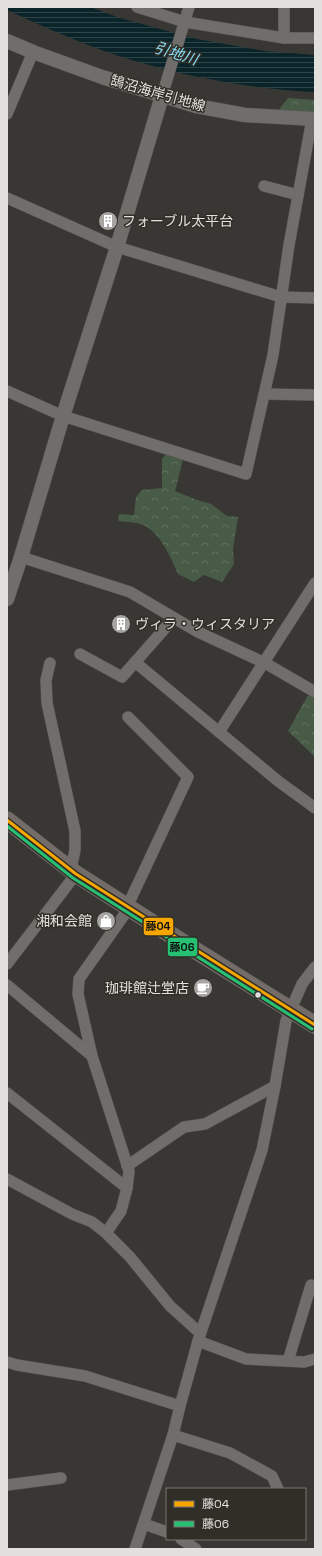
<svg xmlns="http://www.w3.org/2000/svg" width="322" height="1556" font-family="'Space Grotesk','Noto Sans JP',sans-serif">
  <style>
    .forest { fill: url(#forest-crowns) }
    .water { fill: url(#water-rules) }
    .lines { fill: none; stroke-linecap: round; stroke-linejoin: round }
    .minor-casing { stroke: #565552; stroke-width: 12 }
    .tertiary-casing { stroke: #565552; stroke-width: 15 }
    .primary-casing { stroke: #565552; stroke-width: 18 }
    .minor { stroke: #6f6e6a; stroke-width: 11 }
    .tertiary { stroke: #6f6e6a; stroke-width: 14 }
    .primary { stroke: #746c69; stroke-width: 17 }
    .bus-1-casing { stroke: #302e27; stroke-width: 6 }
    .bus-2-casing { stroke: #302e27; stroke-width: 6 }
    .bus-1 { stroke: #f7a600; stroke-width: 3 }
    .bus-2 { stroke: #26c172; stroke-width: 3 }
    .bus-dot { fill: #e2e0dc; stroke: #302e27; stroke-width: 1.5 }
    .labels { text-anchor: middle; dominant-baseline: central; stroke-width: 3; stroke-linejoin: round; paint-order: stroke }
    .street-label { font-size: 14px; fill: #e2e0dc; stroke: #302e27 }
    .poi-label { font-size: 14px; fill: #e2e0dc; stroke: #302e27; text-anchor: start }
    .water-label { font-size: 15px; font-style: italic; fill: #89def6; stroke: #302e27 }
    .line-badge { stroke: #302e27; stroke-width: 1.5 }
    .pale-badge-label { font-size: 11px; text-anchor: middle; font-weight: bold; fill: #111 }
  </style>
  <defs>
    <pattern id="forest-crowns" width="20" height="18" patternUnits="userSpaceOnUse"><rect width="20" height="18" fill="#485b46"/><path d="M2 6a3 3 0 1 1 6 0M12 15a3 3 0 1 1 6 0" fill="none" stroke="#627260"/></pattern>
    <pattern id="water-rules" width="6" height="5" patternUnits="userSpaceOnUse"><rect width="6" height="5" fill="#0a242a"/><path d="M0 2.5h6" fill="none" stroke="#2d4448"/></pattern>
  </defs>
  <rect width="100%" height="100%" fill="#383733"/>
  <!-- forest -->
  <g class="forest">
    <path d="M 288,98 L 315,100 L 315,118 L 274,116 Z"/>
    <path d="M 166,454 L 183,460 L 175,491 L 197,500 L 211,504 L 227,516 L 238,517 L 233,549 L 234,564 L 222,582 L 204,575 L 194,582 L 178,574 C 171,558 160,532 143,525 C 136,522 126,522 118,521 L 119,514 L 134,515 L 136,497 L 142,490 L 162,488 L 162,459 Z"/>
    <path d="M 308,695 L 315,699 L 315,757 L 288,731 Z"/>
  </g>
  <!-- water -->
  <path class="water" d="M 7,7 L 90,7 L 120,18 L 197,39 L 265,51 L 315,55 L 315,92 C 254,89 191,78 132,60 C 89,47 48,29 7,10 Z"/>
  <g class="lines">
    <!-- minor casing -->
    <g class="minor-casing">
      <g id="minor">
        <path d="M 137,7 L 185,22 L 284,38 L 315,38"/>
        <path d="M 284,38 L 284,7"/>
        <path d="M 162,96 L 189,7"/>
        <path d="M 7,114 L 33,52"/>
        <path d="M 264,186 L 298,195"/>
        <path d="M 7,198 L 117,247 L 281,297 L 315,298"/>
        <path d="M 7,391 L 63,416 L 246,474 L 273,355 L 289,245 L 312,119"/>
        <path d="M 265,394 L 315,395"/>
        <path d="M 21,557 L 130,592 L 198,632 L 265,663 L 315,692"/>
        <path d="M 80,654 L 122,677 L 174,618"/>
        <path d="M 135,662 L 278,781 L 315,808"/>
        <path d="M 50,663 L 46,680 L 47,703 L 75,831 L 75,850 L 71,869"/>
        <path d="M 219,732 L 315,583"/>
        <path d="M 127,907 L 188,777 L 128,717"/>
        <path d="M 7,964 L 76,874"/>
        <path d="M 7,985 L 92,1056"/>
        <path d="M 7,1093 L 127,1188"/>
        <path d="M 127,1166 L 184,1127 L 205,1124 L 275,1086"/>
        <path d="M 7,1179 L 72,1214 L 92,1222 L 106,1233 L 130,1257 L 170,1306 L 200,1333"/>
        <path d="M 106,1233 L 121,1211 L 127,1188 L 129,1171 L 92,1056 L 78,994 L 79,979 L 129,908"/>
        <path d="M 198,1341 L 246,1359 L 304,1362 L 315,1359"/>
        <path d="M 288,1361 L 311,1285"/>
        <path d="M 7,1362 L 17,1365 L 85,1376 L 180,1406"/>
        <path d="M 173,1435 L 230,1453 L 272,1476 L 278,1489"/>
        <path d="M 7,1485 L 61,1478"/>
        <path d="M 144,1524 L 167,1532"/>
        <path d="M 181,1539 L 196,1549"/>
        <path d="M 135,1549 L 173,1435 L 180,1406 L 198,1341 L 262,1150 L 275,1086 L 286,1021 L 302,984 L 315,967"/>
      </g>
    </g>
    <!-- tertiary casing -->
    <g class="tertiary-casing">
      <g id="tertiary">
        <path d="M 7,41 L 33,52 L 102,77 L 196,106 L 245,115 L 315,119"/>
        <path d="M 7,599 L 21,557 L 63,416 L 117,247 L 162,96"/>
      </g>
    </g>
    <!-- primary casing -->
    <g class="primary-casing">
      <path id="primary" d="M 7,820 L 76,874 L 190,947 L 315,1025"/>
    </g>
    <!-- minor -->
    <use href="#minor" class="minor"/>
    <!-- tertiary -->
    <use href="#tertiary" class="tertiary"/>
    <!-- primary -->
    <use href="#primary" class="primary"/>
    <!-- bus-1 casing -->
    <g class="bus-1-casing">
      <path id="bus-1" d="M 7,820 L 76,874 L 315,1025"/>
    </g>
    <!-- bus-2 casing -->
    <g class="bus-2-casing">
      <path id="bus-2" d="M 7,826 L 73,878 L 312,1029"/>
    </g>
    <!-- bus-1 -->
    <use href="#bus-1" class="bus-1"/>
    <!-- bus-2 -->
    <use href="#bus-2" class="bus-2"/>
  </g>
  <!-- icons -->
  <defs>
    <g id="building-disc" transform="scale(1)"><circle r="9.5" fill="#a6a5a1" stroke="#302e27"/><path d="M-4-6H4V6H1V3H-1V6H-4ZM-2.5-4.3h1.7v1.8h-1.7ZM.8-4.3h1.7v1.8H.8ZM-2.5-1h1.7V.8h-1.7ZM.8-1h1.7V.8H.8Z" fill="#fff"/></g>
    <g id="shop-disc" transform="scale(1)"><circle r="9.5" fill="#a6a5a1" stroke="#302e27"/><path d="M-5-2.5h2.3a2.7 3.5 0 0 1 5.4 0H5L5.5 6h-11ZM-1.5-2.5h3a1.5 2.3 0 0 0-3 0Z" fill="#fff"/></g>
    <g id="cafe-disc" transform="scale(1)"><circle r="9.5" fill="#a6a5a1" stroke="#302e27"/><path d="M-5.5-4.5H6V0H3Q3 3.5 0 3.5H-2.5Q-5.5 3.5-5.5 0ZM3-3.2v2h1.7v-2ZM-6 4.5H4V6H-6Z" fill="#fff"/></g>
  </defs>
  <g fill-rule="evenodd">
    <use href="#building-disc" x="108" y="221"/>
    <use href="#building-disc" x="121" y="624"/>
    <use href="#shop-disc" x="106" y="921"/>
    <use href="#cafe-disc" x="203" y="988"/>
  </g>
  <!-- markers -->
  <circle class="bus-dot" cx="258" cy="995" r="3.5"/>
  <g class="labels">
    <!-- street labels -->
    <g class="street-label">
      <text transform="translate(158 93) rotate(16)">鵠沼海岸引地線</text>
    </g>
    <!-- poi labels -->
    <g class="poi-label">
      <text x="122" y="221">フォーブル太平台</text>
      <text x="135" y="624">ヴィラ・ウィスタリア</text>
      <text x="92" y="921" text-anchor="end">湘和会館</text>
      <text x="189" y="988" text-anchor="end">珈琲館辻堂店</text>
    </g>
    <!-- water labels -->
    <g class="water-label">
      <text transform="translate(176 53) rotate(17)">引地川</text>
    </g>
  </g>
  <g class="line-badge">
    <rect x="143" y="917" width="31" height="19" rx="4" fill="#f7a600"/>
    <rect x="167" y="937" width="31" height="20" rx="4" fill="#26c172"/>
  </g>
  <g class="pale-badge-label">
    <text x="158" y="930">藤04</text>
    <text x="182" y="951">藤06</text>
  </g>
  <!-- border -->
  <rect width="322" height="1556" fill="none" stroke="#e2e0dc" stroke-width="16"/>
  <!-- legend -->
  <rect x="166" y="1488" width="140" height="52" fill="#302e27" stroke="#77756f"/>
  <rect x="174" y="1501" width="20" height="6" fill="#f7a600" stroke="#77756f"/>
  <text x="202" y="1508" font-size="12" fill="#e2e0dc">藤04</text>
  <rect x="174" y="1521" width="20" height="6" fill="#26c172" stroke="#77756f"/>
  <text x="202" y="1528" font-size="12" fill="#e2e0dc">藤06</text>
</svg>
